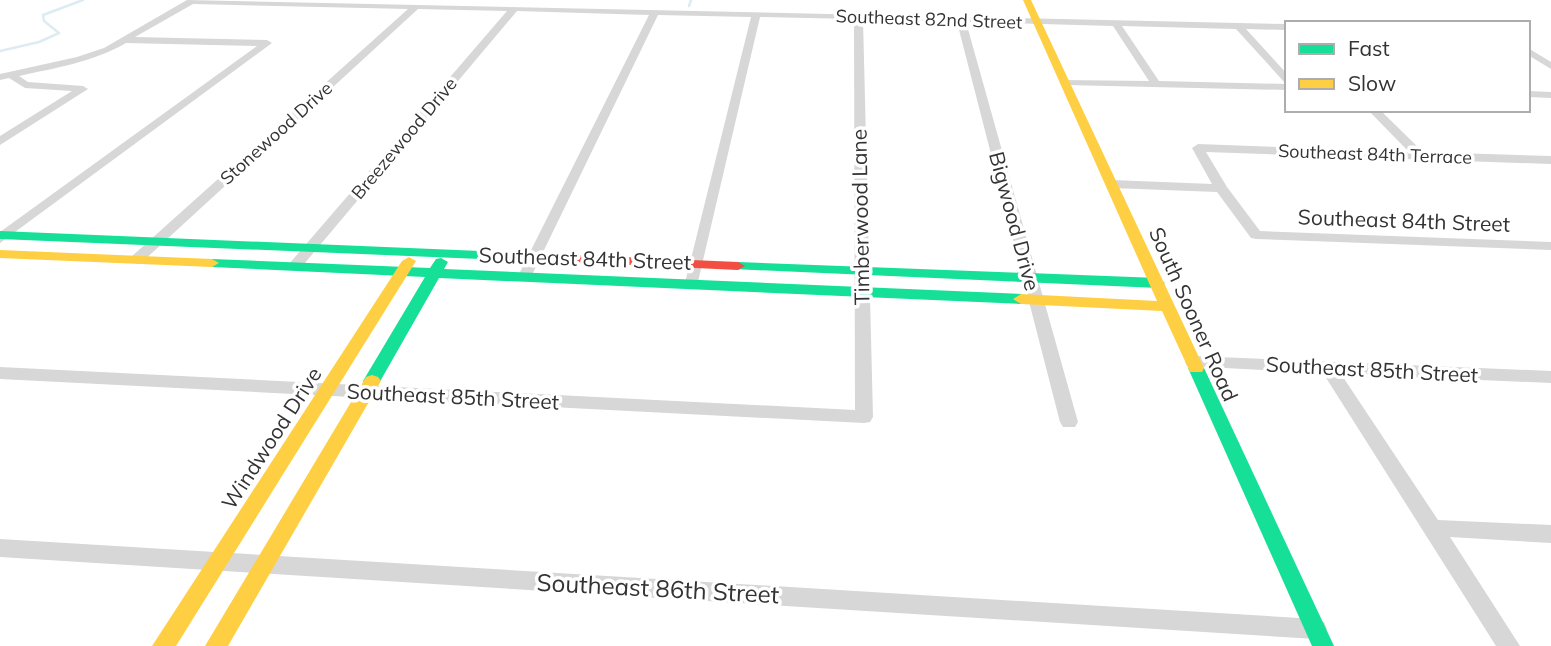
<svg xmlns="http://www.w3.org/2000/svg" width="1551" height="646" font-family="Mulish,sans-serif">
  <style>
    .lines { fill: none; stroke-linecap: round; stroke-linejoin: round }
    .stream { stroke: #ddebf3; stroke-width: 2.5 }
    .street { fill: #d7d7d7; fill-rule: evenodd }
    .fast { fill: #16e098; fill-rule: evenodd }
    .slow { fill: #ffcf43; fill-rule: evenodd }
    .jam { fill: #f24e42; fill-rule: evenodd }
    .labels { text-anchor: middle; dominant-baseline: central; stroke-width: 7; stroke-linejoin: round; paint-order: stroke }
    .far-street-label { font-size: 18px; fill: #333; stroke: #fff }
    .street-label { font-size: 21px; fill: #333; stroke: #fff }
    .near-street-label { font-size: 24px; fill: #333; stroke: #fff }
  </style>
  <rect width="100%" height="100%" fill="#fff"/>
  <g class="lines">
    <!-- stream -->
    <g class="stream">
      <path d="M 689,6 L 691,0"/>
      <path d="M 0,51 L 39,42 L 59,33 L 44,21 L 43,15 L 83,0"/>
    </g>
    <!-- street -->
    <g class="street">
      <path d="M 187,0 L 1287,24 L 1287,30 L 1246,29 L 1287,74 L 1287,90 L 1065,85 L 1060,82 L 1061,80 L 1149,81 L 1113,26 L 966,22 L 1078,422 L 1075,427 L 1063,427 L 1060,422 L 957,22 L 863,20 L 873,417 L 870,422 L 864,423 L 0,379 L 0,367 L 855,410 L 854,19 L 760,17 L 697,286 L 687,286 L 685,283 L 751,17 L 658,15 L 530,279 L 525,280 L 518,276 L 649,15 L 517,11 L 299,270 L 289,270 L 287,267 L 289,264 L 507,11 L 418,9 L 141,263 L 136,264 L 129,260 L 131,257 L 408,9 L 193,4 L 135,37 L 267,40 L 272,43 L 0,243 L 0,232 L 257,46 L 126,43 C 93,62 55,68 19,76 L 28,82 L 83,86 L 88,89 L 0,145 L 0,136 L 72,91 L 25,88 L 9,78 L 0,80 L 0,74 L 77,57 L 104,48 ZM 1122,26 L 1236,29 L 1286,84 L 1159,81 Z"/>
      <path d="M 1528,48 L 1551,62 L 1551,69 L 1528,55 Z"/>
      <path d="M 1528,91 L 1551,92 L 1551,98 L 1528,97 Z"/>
      <path d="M 1368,110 L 1380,110 L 1423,152 L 1551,156 L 1551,164 L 1206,152 L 1227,187 L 1260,231 L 1551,242 L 1551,250 L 1256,239 L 1251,238 L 1217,192 L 1112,188 L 1106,184 L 1112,180 L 1212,184 L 1192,148 L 1198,144 L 1409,152 Z"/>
      <path d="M 1193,356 L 1551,371 L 1551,383 L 1341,374 L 1438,520 L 1551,525 L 1551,543 L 1450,537 L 1520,646 L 1496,646 L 1323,373 L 1187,366 L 1185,362 L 1187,358 Z"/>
      <path d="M 0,539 L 1316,619 L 1324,622 L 1327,629 L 1324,636 L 1316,639 L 0,557 Z"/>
    </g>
    <!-- fast -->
    <g class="fast">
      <path d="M 0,231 L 529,253 L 536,257 L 529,261 L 0,239 Z"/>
      <path d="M 441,258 L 448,262 L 444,269 L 1021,294 L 1029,299 L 1021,304 L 439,278 L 378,385 L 366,385 L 363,381 L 425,277 L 212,267 L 205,263 L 212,259 L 430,268 L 436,259 Z"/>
      <path d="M 738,262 L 1158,278 L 1165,283 L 1158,288 L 733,269 L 731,266 Z"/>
      <path d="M 1196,362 L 1204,368 L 1334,646 L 1312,646 L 1188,368 Z"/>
    </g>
    <!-- slow -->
    <g class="slow">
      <path d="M 1023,0 L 1031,0 L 1204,368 L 1202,372 L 1190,372 L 1162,311 L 1021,304 L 1013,299 L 1021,294 L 1157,301 Z"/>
      <path d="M 0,250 L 212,259 L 219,263 L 212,267 L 0,258 Z"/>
      <path d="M 409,257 L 416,261 L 176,646 L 152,646 L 402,261 Z"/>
      <path d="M 372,375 L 378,377 L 381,381 L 228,646 L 205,646 L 366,377 Z"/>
    </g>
    <!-- jam -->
    <path class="jam" d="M 529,253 L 738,262 L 745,266 L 738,270 L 524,260 L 522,257 Z"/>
  </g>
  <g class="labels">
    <!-- far-street labels -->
    <g class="far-street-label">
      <text transform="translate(929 19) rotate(2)">Southeast 82nd Street</text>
      <text transform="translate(276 133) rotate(-42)">Stonewood Drive</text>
      <text transform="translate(404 138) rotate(-50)">Breezewood Drive</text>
      <text transform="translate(1375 154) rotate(2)">Southeast 84th Terrace</text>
    </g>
    <!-- street labels -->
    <g class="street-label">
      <text transform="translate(860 217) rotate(-91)">Timberwood Lane</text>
      <text transform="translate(1404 220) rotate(2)">Southeast 84th Street</text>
      <text transform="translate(1015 221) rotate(75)">Bigwood Drive</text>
      <text transform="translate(585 258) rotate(2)">Southeast 84th Street</text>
      <text transform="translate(1194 314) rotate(66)">South Sooner Road</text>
      <text transform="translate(1372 369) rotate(3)">Southeast 85th Street</text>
      <text transform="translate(453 396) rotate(3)">Southeast 85th Street</text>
      <text transform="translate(271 438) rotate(-57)">Windwood Drive</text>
    </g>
    <!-- near-street labels -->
    <g class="near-street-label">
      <text transform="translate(658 588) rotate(3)">Southeast 86th Street</text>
    </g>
  </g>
  <!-- legend -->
  <rect x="1285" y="21" width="245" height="91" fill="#ffffff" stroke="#adadad" stroke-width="2"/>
  <rect x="1299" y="44" width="35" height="10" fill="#16e098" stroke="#adadad" stroke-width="2"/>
  <text x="1348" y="56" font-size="21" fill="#333333">Fast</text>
  <rect x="1299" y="79" width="35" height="10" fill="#ffcf43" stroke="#adadad" stroke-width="2"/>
  <text x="1348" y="91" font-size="21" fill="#333333">Slow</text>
</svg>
